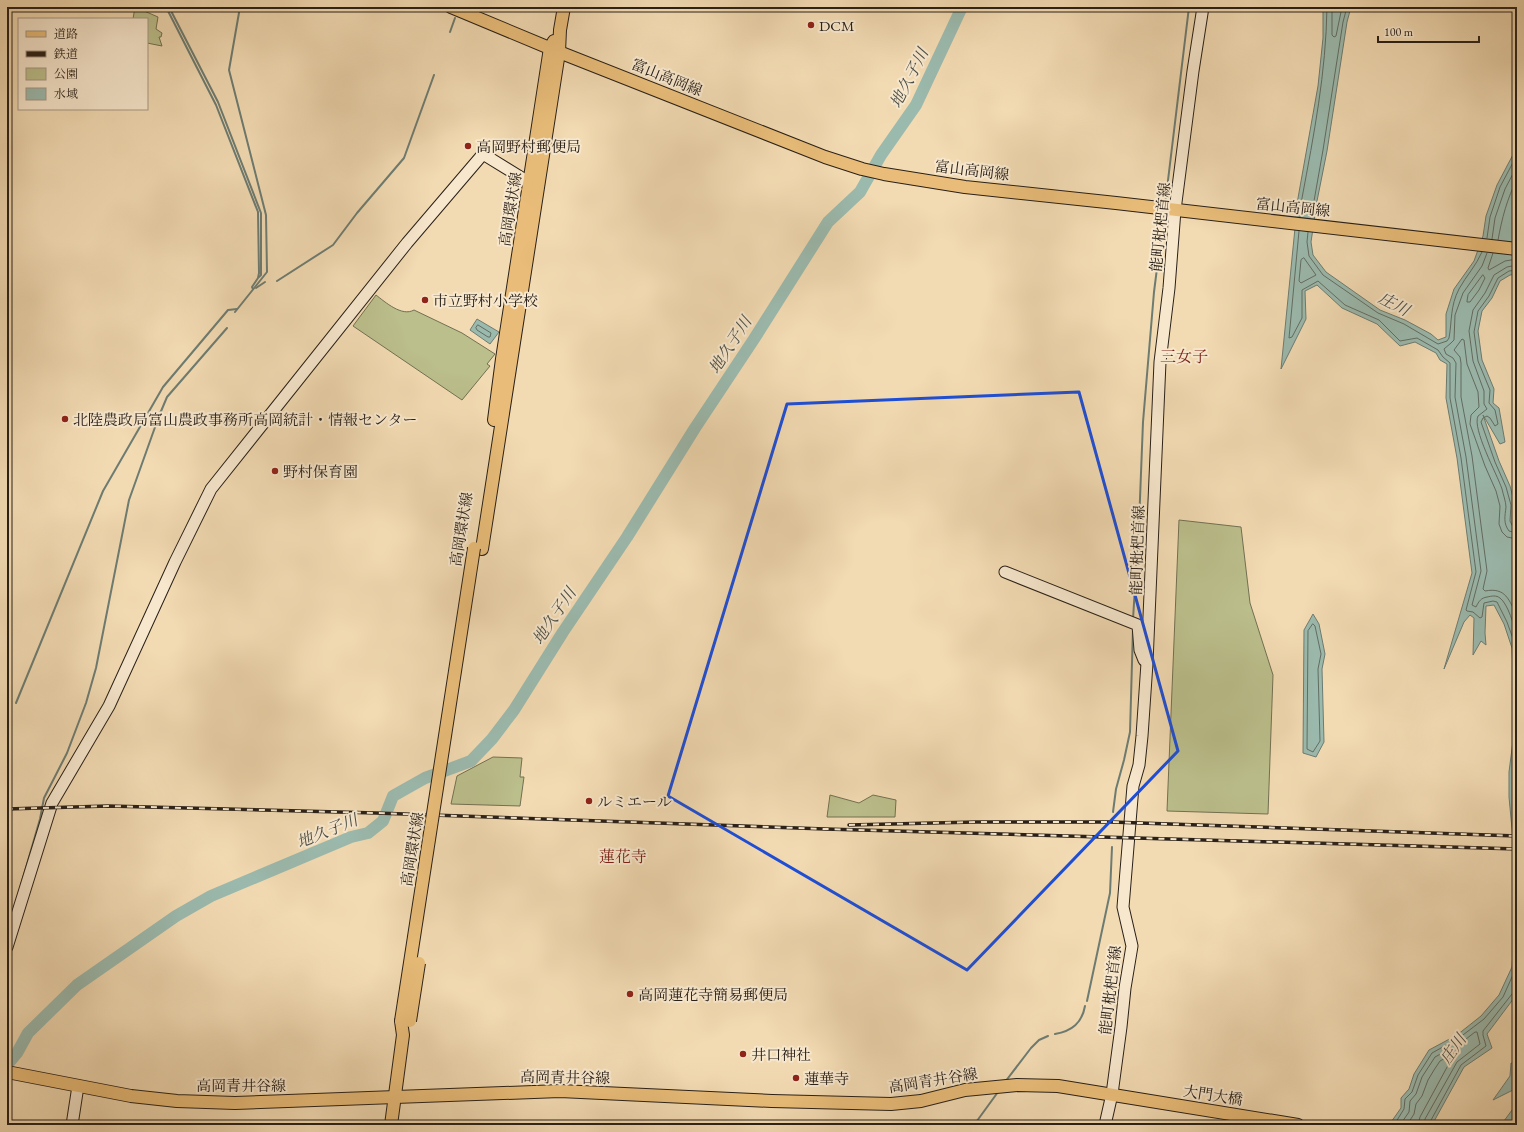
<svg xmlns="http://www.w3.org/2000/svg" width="1524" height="1132" font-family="'EB Garamond','Noto Serif JP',serif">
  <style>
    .green { fill: #bbbf8c; stroke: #727052 }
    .water { fill: #9bbaae; stroke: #6d7c72 }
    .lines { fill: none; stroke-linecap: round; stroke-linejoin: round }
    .shore { stroke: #626d63; stroke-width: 1 }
    .stream { stroke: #6d7c72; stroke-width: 2 }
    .river { stroke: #9bbaae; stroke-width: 12 }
    .secondary-casing { stroke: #292018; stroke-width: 13 }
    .primary-casing { stroke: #292018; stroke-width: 14 }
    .secondary { stroke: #f7e7cd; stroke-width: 11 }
    .primary { stroke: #e9bd79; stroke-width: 12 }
    .rail-casing { stroke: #292018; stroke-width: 3.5 }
    .rail { stroke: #f7e7cd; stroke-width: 2; stroke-dasharray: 6; stroke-linecap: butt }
    .primary-bridge-casing { stroke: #292018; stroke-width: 14; stroke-linecap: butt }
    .primary-bridge { stroke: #e9bd79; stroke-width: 12 }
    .marked { fill: none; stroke: #1d4ed8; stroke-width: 3; stroke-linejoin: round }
    .poi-dot { fill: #8f2418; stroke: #f7e7cd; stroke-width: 1.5 }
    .labels { text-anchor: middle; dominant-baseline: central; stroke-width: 4; stroke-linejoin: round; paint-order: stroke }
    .poi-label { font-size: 15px; fill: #292018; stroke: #f7e7cd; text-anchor: start }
    .street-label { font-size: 15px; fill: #292018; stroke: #f7e7cd }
    .water-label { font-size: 16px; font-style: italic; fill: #4b4e45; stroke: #f7e7cd }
    .neighbourhood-label { font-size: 16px; fill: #7a1f14; stroke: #f7e7cd }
  </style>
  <rect width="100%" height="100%" fill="#f2dab2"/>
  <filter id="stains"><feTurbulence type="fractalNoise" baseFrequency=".005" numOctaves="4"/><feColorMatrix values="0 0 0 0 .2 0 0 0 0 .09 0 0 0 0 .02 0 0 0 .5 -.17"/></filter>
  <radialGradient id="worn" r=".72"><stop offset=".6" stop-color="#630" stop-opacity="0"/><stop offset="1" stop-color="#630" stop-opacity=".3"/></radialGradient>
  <!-- green -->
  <g class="green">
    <path d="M 135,7 L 158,17 L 156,29 L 162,33 L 161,37 L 159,37 L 162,46 L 147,43 L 147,19 L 133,19 Z"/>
    <path d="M 376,295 C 385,302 402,317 414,310 L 462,333 L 495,354 L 487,364 L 490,366 L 462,400 L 353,326 Z"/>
    <path d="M 1179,520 L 1241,527 L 1250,603 L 1273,675 L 1268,814 L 1167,811 Z"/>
    <path d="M 493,757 L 522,758 L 520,777 L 524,777 L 520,806 L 451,804 L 457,776 Z"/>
    <path d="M 830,795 L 859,803 L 873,795 L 896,800 L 895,817 L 827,817 Z"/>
  </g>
  <!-- water -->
  <g class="water">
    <path d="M 1323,7 L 1351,7 L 1347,22 L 1327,151 L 1317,201 L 1311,242 L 1313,255 L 1326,272 L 1380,310 L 1405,320 L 1431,334 L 1438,340 L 1446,337 L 1446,314 L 1454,289 L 1474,261 L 1483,236 L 1486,216 L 1497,185 L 1517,147 L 1517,274 L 1510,275 L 1500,281 L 1492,298 L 1482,311 L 1478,331 L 1482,360 L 1494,389 L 1493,403 L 1499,408 L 1505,442 L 1500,444 L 1483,415 L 1499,461 L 1510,486 L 1515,505 L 1514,520 L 1517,528 L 1517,882 L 1509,797 L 1509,772 L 1513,741 L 1514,693 L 1512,648 L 1504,624 L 1494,605 L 1486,606 L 1485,633 L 1486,645 L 1481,641 L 1473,655 L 1474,618 L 1470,615 L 1464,622 L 1444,669 L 1472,573 L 1457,458 L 1446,398 L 1447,364 L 1440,360 L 1436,353 L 1415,342 L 1400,346 L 1377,324 L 1342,308 L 1317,285 L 1305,291 L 1306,319 L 1281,369 L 1298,198 L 1318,86 L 1323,38 Z"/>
    <path d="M 477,319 L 499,332 L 490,344 L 470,330 Z"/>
    <path d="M 1313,614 L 1319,624 L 1325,654 L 1322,669 L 1324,742 L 1316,757 L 1303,753 L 1304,630 Z"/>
    <path d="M 1517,893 L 1517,994 L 1487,1034 L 1492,1048 L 1464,1067 L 1432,1125 L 1389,1125 L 1401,1108 L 1401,1098 L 1409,1089 L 1414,1074 L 1429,1050 L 1457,1035 L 1481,1016 L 1499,995 L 1512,967 Z"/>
    <path d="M 1511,1063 L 1517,1065 L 1517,1088 L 1493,1100 L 1510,1076 Z"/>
    <path d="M 1517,1097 L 1517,1123 L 1516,1125 L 1501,1125 L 1515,1106 Z"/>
  </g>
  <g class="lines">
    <!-- shore -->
    <g class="shore">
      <path d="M 1332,7 L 1332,35 L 1334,37 L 1336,36 L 1342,7"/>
      <path d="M 1300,217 L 1302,198 C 1314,134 1326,73 1327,7"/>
      <path d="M 1311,218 L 1323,150 L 1343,22 L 1347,7"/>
      <path d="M 1299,231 L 1289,338 L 1292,337 L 1302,318 L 1302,290 L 1318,281 L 1345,305 L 1379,320 L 1400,341 L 1417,338 L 1438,350 L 1443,357 L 1450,363 L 1450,398 L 1461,458 L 1476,572 L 1466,610 L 1467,611 L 1473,612 L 1480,618 L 1482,617 L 1484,603 L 1493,601 L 1497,602 L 1507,622 L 1516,647 L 1517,674"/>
      <path d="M 1308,232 L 1307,242 L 1309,256 L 1323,275 L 1378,313 L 1404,324 L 1438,344 L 1447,341 L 1449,338 C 1452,322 1450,306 1459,289 C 1466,276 1476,266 1482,252"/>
      <path d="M 1487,238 L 1490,217 L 1500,187 L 1517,155"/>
      <path d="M 1492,239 L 1495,218 L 1505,189 L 1517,166"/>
      <path d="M 1498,240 C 1502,218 1507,199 1517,179"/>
      <path d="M 1487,253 L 1482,266 L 1463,293 L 1455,315 L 1454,340 L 1451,343 L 1444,349 L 1446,354 L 1453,358 L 1456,363 L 1455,397 L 1466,457 L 1481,571 L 1472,605 L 1476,607 C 1479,601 1481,598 1487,597 C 1492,596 1496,595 1500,598 C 1508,604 1514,626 1517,635"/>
      <path d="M 1493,253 L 1488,268 L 1489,270 L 1505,261 L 1517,259"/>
      <path d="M 1304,258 L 1316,275 L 1301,283 L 1299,281 L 1301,260 Z"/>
      <path d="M 1517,265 L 1507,267 L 1494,275 L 1485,293 L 1473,310 L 1469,331 L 1473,361 L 1484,391 L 1484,404 L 1487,409 L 1478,416 C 1472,429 1497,474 1502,489 C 1503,494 1506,502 1506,507 C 1505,516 1503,523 1509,531 L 1517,533"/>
      <path d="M 1517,270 L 1509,271 L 1498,278 L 1489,296 L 1478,311 L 1474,332 L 1478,361 L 1490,390 L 1489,403 L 1495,410 L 1498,424 L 1495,426 L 1490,418 L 1487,416 L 1483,418 L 1481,422 L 1495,462 L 1506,487 L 1511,505 L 1510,521 L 1513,527 L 1517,528"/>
      <path d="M 1483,275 L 1485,278 L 1479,290 L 1470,302 L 1467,302 L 1467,301 L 1468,295 Z"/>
      <path d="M 478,325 L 491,333 L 490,337 L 488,337 L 477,330 L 476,328 Z"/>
      <path d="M 1517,539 L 1507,537 L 1502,532 L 1499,524 L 1500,506 L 1496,491 L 1485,466 L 1470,424 L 1471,415 L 1479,407 L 1478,392 L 1467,364 L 1464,340 L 1462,339 L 1454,350 L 1460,357 L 1461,363 L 1461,397 L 1472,456 L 1487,571 L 1483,589 L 1485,591 C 1506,587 1509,600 1517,616"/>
      <path d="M 1313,624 L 1315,626 L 1321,654 L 1318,669 L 1320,741 L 1313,752 L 1307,749 L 1308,631 Z"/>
      <path d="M 1517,745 L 1513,772 L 1513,797 L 1517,834"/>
      <path d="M 1394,1125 L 1404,1109 L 1405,1099 L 1412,1092 L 1418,1075 L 1432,1053 L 1459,1038 L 1484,1019 L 1503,997 L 1516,968 L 1517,959"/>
      <path d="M 1400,1125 L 1409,1112 L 1410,1101 L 1416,1094 L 1422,1077 L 1435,1057 L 1461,1043 L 1475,1032 L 1477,1032 L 1480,1044 L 1457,1062 L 1425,1119 L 1424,1125"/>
      <path d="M 1407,1125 L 1414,1114 L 1416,1104 L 1422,1096 L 1428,1080 L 1434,1070 L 1440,1061 L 1451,1055 L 1452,1058 L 1420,1117 L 1418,1125"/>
      <path d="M 1429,1125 L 1430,1122 L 1461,1065 L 1486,1046 L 1483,1035 L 1483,1031 L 1512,994 L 1517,992"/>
    </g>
    <!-- stream -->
    <g class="stream">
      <path d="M 166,7 L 216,105 L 258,212 L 259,273 L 258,278 L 252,287 L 253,289"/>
      <path d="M 169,7 L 218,102 L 261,213 L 261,275 L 259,277"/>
      <path d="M 450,32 L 455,18"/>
      <path d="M 1165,205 L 1189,7"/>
      <path d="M 277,281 L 333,245 L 357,213 L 404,158 L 434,75"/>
      <path d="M 256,288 L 265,282"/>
      <path d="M 235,312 L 267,272 L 266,215 L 229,70 L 240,7"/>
      <path d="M 1133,619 L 1139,524 L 1143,422 L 1154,292 L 1164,213"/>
      <path d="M 16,703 L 103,491 L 163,387 L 228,310 L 237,309"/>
      <path d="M 1113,812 L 1116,789 L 1124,760 L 1130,732 L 1133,628"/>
      <path d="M 21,885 L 40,819 L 44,798 L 67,753 L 86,703 L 96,668 L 129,500 L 159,416 L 167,397 L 227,328"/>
      <path d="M 1087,1001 L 1110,893 L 1112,847"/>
      <path d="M 1055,1034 C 1072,1031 1082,1023 1085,1006"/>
      <path d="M 1005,1082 L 1031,1048 L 1039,1040 L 1048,1036"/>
      <path d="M 974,1125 L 998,1092"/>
    </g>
    <!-- river -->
    <path class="river" d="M 7,1065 L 17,1053 L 28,1033 L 77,985 L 176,916 L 211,896 L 351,837 L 368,833 L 383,821 L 393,796 L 425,778 L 471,761 L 492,739 L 514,710 L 563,632 L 627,537 L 695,428 L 754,339 L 828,222 L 860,192 L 881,155 L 916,105 L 962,7"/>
    <!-- secondary casing -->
    <g class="secondary-casing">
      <g id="secondary">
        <path d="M 1005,572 L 1138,625 L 1140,650 L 1144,660"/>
        <path d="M 7,947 L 52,803 L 109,706 L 175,562 L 211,489 L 407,243 L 483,154 L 530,183 L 536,184"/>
        <path d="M 72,1125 L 78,1086"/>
        <path d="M 1105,1125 L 1112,1094 L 1121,1027 L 1125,988 L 1132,946 L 1123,907 L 1133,786 L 1139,765 L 1142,736 L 1147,663 L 1160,362 L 1169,288 L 1175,210 L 1193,71 L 1203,7"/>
      </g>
    </g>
    <!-- primary casing -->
    <g class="primary-casing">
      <g id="primary">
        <path d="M 451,7 L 559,52 L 825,157 L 862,169 L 884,174 L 965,187 L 1116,203 L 1517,249"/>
        <path d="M 494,420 L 502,359 L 550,48 L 554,41"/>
        <path d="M 482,549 L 559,52 L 560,30 L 564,7"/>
        <path d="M 7,1072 L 131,1096 L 177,1101 L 235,1103 L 560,1091 L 772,1101 L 891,1104 L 921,1101 L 965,1090 L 1017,1085 L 1058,1086 L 1298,1125"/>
        <path d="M 391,1125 L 403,1035 L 401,1021"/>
      </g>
    </g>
    <!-- secondary -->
    <use href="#secondary" class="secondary"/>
    <!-- primary -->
    <use href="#primary" class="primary"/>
    <!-- rail casing -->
    <g class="rail-casing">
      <g id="rail">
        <path d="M 7,809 L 108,806 L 376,813 L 825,829 L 1517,849"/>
        <path d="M 849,825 L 976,822 L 1111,822 L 1517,836"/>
      </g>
    </g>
    <!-- rail -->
    <use href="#rail" class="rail"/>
    <!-- primary-bridge casing -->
    <g class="primary-bridge-casing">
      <g id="primary-bridge">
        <path d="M 401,1021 L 474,548"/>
        <path d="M 410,1021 L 419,963"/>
      </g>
    </g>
    <!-- primary-bridge -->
    <use href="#primary-bridge" class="primary-bridge"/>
  </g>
  <!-- marked area -->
  <path class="marked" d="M 1079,392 L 1178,751 L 967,970 L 668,796 L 787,404 Z"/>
  <!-- markers -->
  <g class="poi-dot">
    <circle cx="811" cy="25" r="4"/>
    <circle cx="468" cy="146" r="4"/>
    <circle cx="425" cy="300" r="4"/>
    <circle cx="65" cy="419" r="4"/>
    <circle cx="275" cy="471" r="4"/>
    <circle cx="589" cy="801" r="4"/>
    <circle cx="630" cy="994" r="4"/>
    <circle cx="743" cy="1054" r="4"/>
    <circle cx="796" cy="1078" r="4"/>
  </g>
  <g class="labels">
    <!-- poi labels -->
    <g class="poi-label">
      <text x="819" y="25">DCM</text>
      <text x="476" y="146">高岡野村郵便局</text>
      <text x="433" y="300">市立野村小学校</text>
      <text x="73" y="419">北陸農政局富山農政事務所高岡統計・情報センター</text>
      <text x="283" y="471">野村保育園</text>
      <text x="597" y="801">ルミエール</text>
      <text x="638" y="994">高岡蓮花寺簡易郵便局</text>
      <text x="751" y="1054">井口神社</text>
      <text x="804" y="1078">蓮華寺</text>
    </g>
    <!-- street labels -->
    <g class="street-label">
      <text transform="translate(667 77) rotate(22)">富山高岡線</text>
      <text transform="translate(972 170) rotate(7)">富山高岡線</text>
      <text transform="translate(1293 207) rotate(6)">富山高岡線</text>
      <text transform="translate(510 209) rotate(-81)">高岡環状線</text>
      <text transform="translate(1160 227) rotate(-84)">能町枇杷首線</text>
      <text transform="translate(461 529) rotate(-81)">高岡環状線</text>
      <text transform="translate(1137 550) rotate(-88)">能町枇杷首線</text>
      <text transform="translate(412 849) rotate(-81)">高岡環状線</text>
      <text transform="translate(1110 990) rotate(-83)">能町枇杷首線</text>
      <text transform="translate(565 1077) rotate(1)">高岡青井谷線</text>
      <text transform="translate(933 1080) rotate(-9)">高岡青井谷線</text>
      <text x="241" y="1085">高岡青井谷線</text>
      <text transform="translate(1213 1095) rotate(9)">大門大橋</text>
    </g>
    <!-- water labels -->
    <g class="water-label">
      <text transform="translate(909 78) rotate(-63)">地久子川</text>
      <text transform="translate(1394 304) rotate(28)">庄川</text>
      <text transform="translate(730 345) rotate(-57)">地久子川</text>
      <text transform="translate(554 616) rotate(-56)">地久子川</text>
      <text transform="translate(327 831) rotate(-22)">地久子川</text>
      <text transform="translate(1453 1049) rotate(-55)">庄川</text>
    </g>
    <!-- neighbourhood labels -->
    <g class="neighbourhood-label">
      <text x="1184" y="356">三女子</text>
      <text x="623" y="856">蓮花寺</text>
    </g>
  </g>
  <!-- margin -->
  <rect width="1524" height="1132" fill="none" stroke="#f2dab2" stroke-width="24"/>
  <rect x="8" y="8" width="1508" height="1116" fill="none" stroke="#292018" stroke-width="2"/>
  <rect x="12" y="12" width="1500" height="1108" fill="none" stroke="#292018"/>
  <!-- legend -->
  <rect x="18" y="18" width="130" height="92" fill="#f7e7cd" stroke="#a59785"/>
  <rect x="26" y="31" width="20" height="6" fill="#e9bd79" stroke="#a59785"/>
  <text x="54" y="38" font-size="12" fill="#292018">道路</text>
  <rect x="26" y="51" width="20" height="6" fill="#292018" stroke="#a59785"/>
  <text x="54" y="58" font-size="12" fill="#292018">鉄道</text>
  <rect x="26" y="68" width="20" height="12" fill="#bbbf8c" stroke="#a59785"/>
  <text x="54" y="78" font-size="12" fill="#292018">公園</text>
  <rect x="26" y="88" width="20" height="12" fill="#9bbaae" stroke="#a59785"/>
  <text x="54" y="98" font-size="12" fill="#292018">水域</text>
  <!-- scale -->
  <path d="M1378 36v6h101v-6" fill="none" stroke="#292018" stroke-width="2"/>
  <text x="1384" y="36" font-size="12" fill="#292018" stroke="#f7e7cd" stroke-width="3" paint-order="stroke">100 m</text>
  <rect width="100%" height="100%" filter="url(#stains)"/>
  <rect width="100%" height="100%" fill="url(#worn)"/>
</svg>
